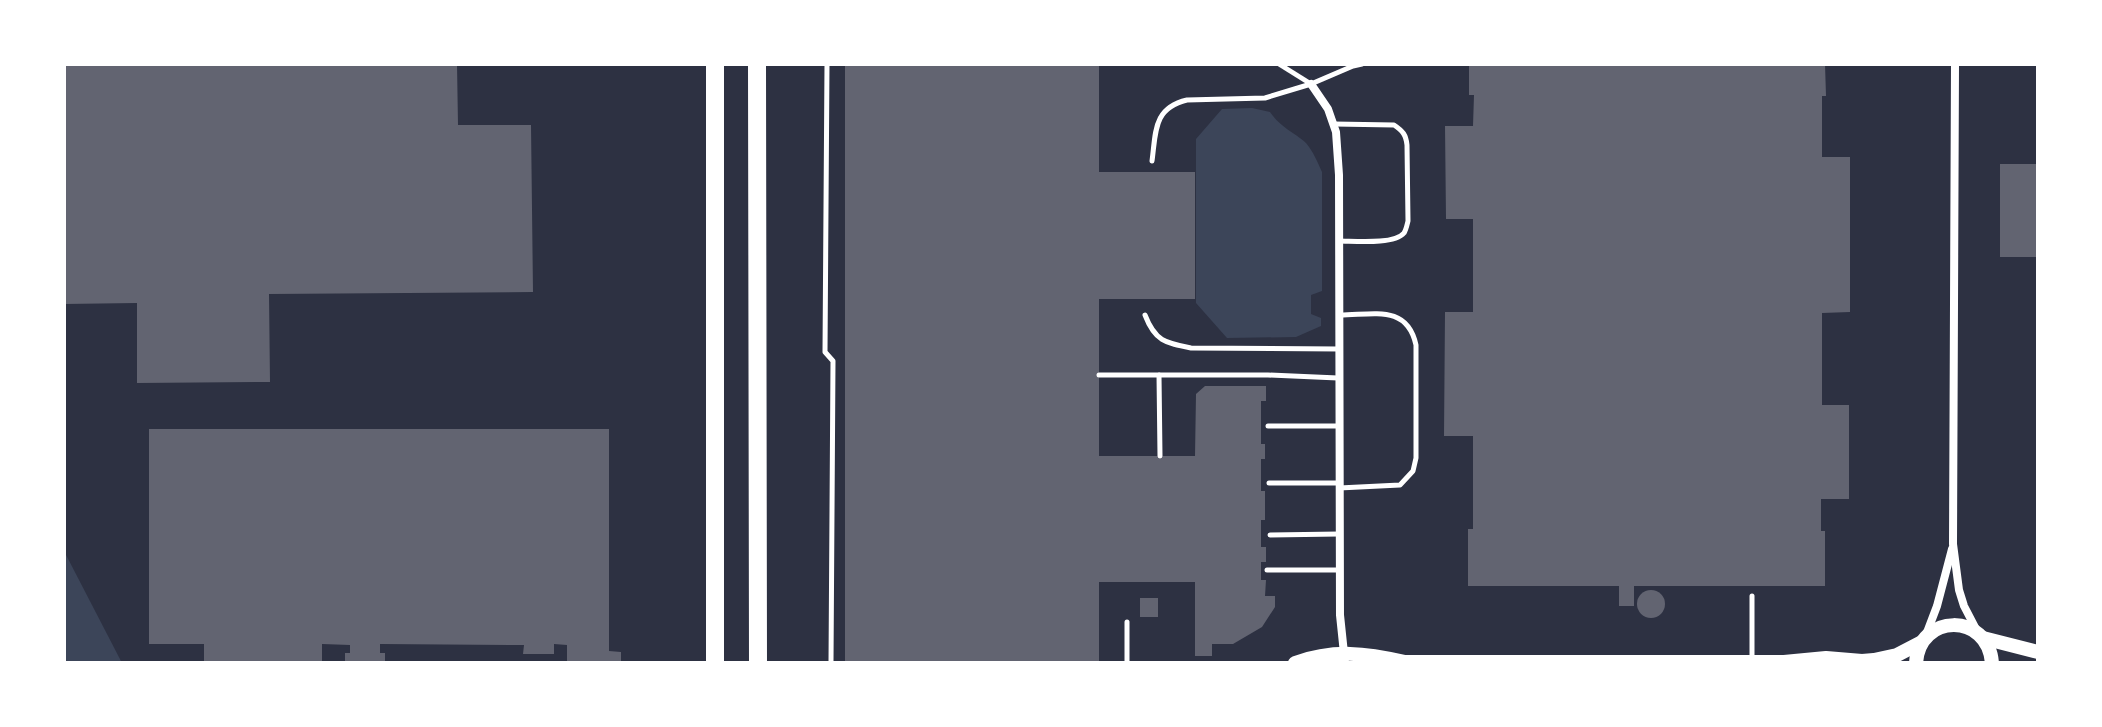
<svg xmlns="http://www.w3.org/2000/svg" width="2102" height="727" font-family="Cabin,sans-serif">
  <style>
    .green { fill: #3c4559 }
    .building { fill: #626471 }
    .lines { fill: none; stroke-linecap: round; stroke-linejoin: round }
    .service { stroke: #fff; stroke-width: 5 }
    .minor { stroke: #fff; stroke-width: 8 }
    .tertiary { stroke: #fff; stroke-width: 14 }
    .primary { stroke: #fff; stroke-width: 18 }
  </style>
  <rect width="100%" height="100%" fill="#2d3142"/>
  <!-- green -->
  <g class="green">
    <path d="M 1252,108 L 1270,112 C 1282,129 1293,131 1306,143 C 1313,151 1318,163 1322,172 L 1322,291 L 1311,295 L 1311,314 L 1321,318 L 1321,326 L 1296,337 L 1227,338 L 1196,303 L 1196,139 L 1222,109 Z"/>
    <path d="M 64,551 L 122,663 L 64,663 Z"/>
  </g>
  <!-- building -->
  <g class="building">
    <path d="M 64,64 L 457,64 L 458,125 L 531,125 L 533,292 L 269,294 L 270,382 L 137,383 L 137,303 L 64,304 Z"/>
    <path d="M 845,64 L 1099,64 L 1099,172 L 1195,172 L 1195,299 L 1099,299 L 1099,456 L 1195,456 L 1196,394 L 1205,386 L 1266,386 L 1266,401 L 1261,401 L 1261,444 L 1265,444 L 1265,459 L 1261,459 L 1261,491 L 1265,491 L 1265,520 L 1261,520 L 1261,547 L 1266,547 L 1266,562 L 1261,562 L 1261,580 L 1266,580 L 1265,596 L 1275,596 L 1275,607 L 1262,627 L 1233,644 L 1212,644 L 1212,656 L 1195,656 L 1195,582 L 1099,582 L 1099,663 L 845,663 Z"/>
    <path d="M 1469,64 L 1825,64 L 1826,96 L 1822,96 L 1822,157 L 1850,157 L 1850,312 L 1822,313 L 1822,405 L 1849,405 L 1849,499 L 1821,499 L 1821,531 L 1825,531 L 1825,586 L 1634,586 L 1634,606 L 1619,606 L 1619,586 L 1468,586 L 1468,529 L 1473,529 L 1473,436 L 1444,436 L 1445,312 L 1473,312 L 1473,219 L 1446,219 L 1445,126 L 1473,126 L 1474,95 L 1469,95 Z"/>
    <rect x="2000" y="164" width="38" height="93"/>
    <path d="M 149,429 L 609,429 L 609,651 L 621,652 L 621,663 L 567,663 L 567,645 L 554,644 L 554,654 L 523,654 L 524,645 L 380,644 L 380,653 L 385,653 L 385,663 L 345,663 L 345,653 L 350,653 L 350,645 L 322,644 L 322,663 L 204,663 L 204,644 L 149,644 Z"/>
    <circle cx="1651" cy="604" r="14"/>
    <rect x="1140" y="598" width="18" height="19"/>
  </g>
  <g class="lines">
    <!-- service -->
    <g class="service">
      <path d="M 827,64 L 825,352 L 833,361 L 831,663"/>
      <path d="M 1279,64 L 1311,84"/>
      <path d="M 1334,124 L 1394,125 C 1403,131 1406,135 1407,145 L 1408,221 C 1407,225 1406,230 1404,233 C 1394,245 1354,241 1339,241"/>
      <path d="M 1152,161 C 1156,132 1153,108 1187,100 L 1265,98 L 1311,84 L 1353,66 L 1362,64"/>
      <path d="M 1145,315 C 1155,341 1165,343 1191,348 L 1339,349"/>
      <path d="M 1099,375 L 1159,375"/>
      <path d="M 1268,426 L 1338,426"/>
      <path d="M 1160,456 L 1159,375 L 1268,375 L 1338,378"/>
      <path d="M 1269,483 L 1339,483"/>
      <path d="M 1339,488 L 1400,485 L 1413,471 L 1416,458 L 1416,345 C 1407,304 1373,315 1340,315"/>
      <path d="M 1270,535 L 1339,534"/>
      <path d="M 1267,570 L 1340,570"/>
      <path d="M 1752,596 L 1752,661"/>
      <path d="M 1127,663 L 1127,622"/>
    </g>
    <!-- minor -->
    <g class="minor">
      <path d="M 1955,64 L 1953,544 L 1959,590 L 1964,606 L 1977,631"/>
      <path d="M 1311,84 L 1328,109 L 1336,132 L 1339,175 L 1340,615 L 1345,663"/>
      <path d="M 1926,635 L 1937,606 L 1952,549"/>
    </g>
    <!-- tertiary -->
    <g class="tertiary">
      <path d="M 1983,638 L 2038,652"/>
      <path d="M 1295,663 C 1334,649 1366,653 1405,662 L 1784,662 L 1826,658 L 1862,661 L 1874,660 L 1897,655 L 1922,642"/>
      <path d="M 1916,663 C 1919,613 1988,612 1992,663"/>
    </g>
    <!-- primary -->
    <g class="primary">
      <path d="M 715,64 L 715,663"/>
      <path d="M 757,64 L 758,663"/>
    </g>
  </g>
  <!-- border -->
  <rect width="2102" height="727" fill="none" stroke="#ffffff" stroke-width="132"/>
</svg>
